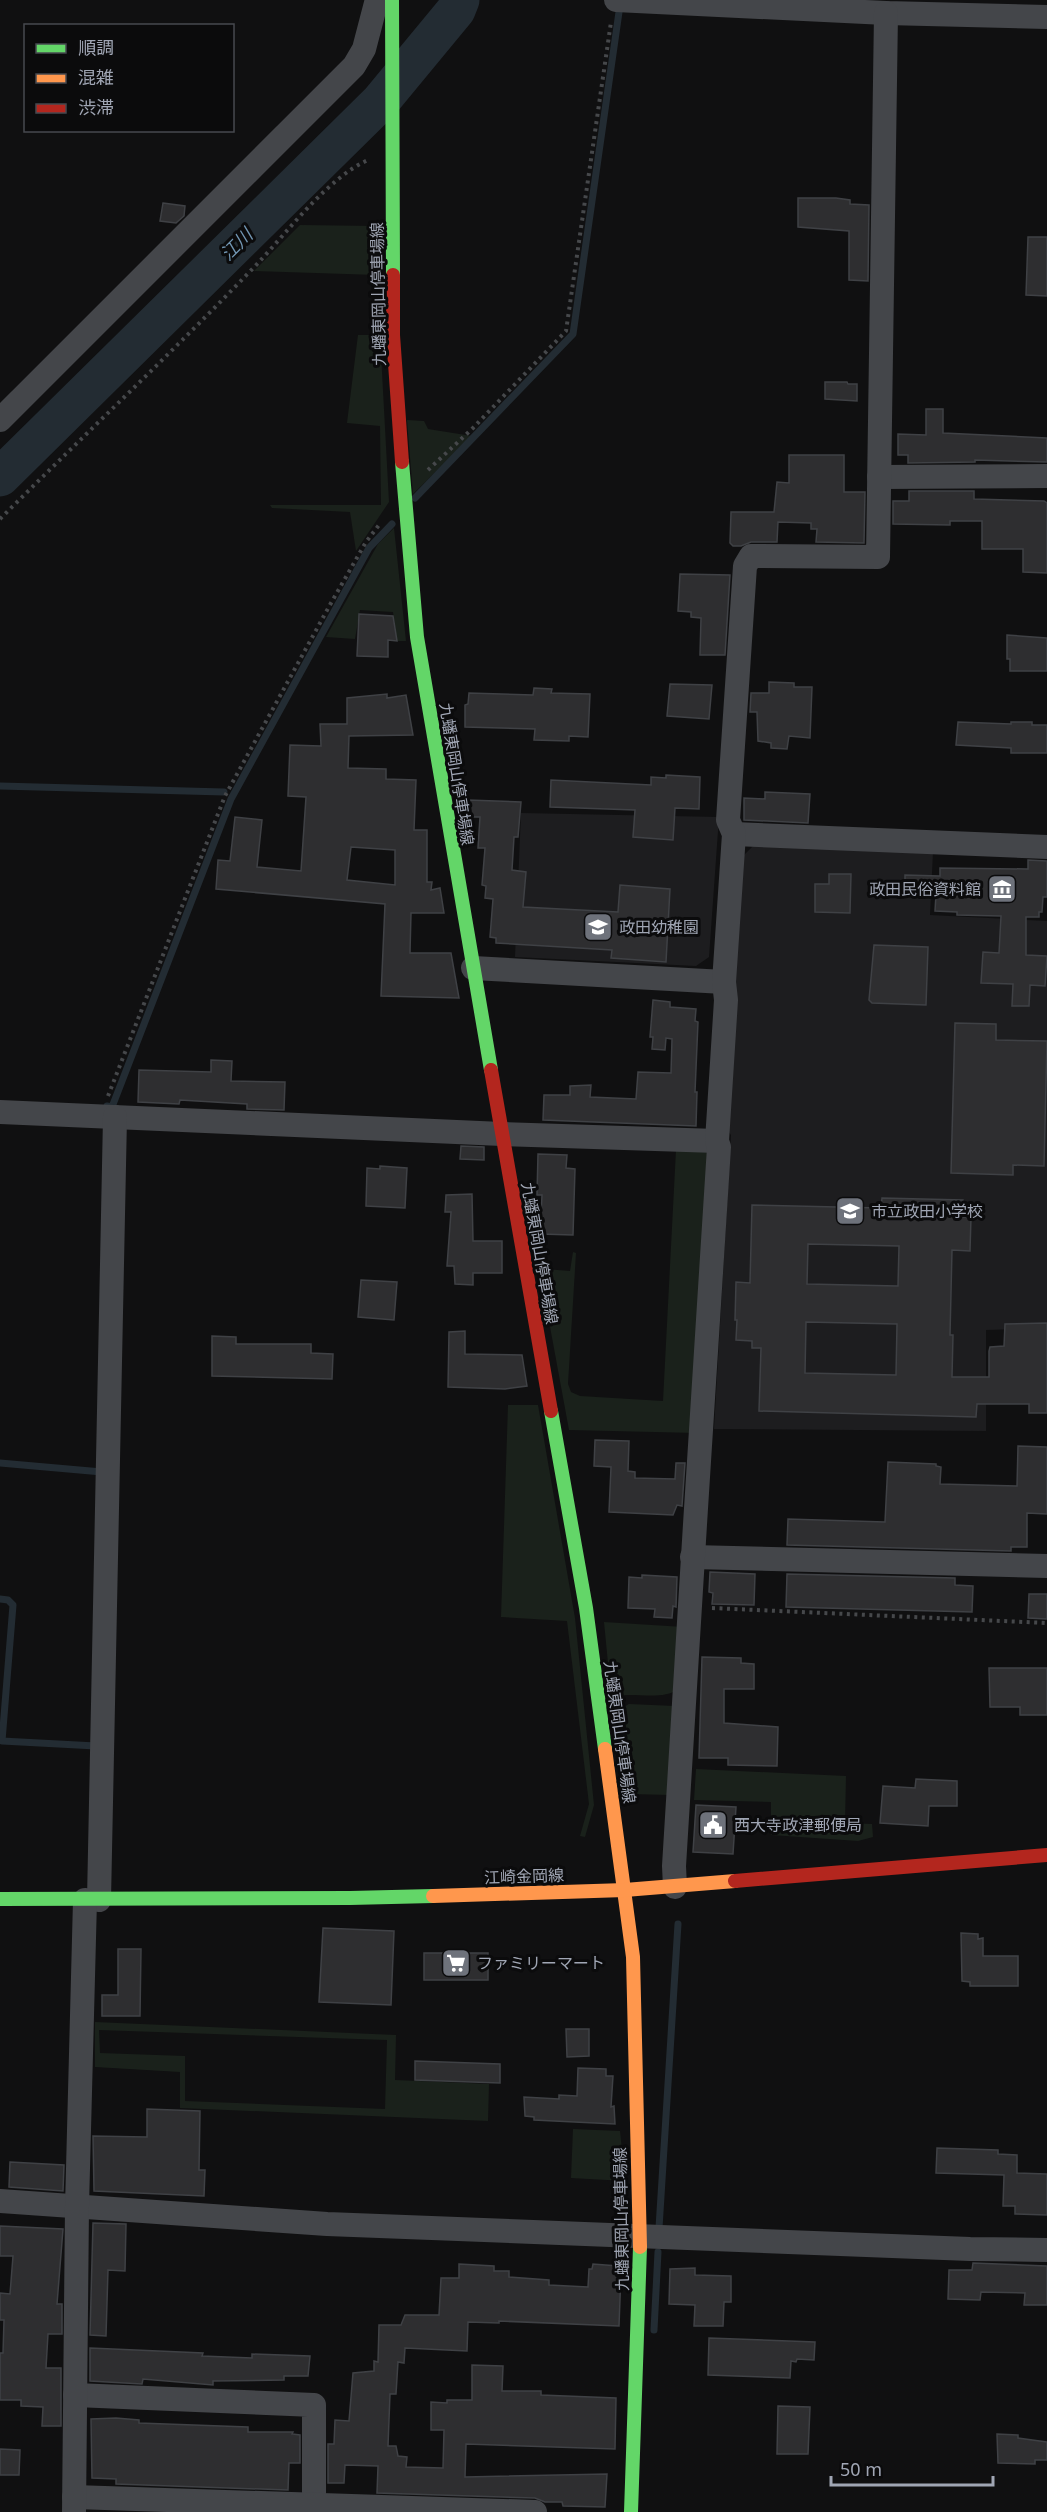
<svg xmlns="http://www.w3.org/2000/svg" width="1047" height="2512" font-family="'Noto Sans','Noto Sans JP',sans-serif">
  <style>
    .built { fill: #1d1d1f }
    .green { fill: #1a211b; fill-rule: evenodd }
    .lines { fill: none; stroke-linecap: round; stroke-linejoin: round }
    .stream { stroke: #232c33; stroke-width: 7 }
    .river { stroke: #232c33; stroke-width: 39 }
    .building { fill: #2e2e30; stroke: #3f4145; stroke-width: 1.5; fill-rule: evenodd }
    .path { stroke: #46484b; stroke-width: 4; stroke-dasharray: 3 4.5; stroke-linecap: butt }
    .street { stroke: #44464a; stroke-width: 24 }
    .fast { stroke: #63d668; stroke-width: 14 }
    .slow { stroke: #ff974d; stroke-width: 14 }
    .jam { stroke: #b3261e; stroke-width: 14 }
    .labels { text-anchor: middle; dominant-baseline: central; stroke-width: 6; stroke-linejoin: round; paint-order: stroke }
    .street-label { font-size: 16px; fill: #a0a6b4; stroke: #0b0b0c }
    .poi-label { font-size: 16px; fill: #a0a6b4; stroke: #0b0b0c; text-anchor: start }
    .water-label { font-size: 18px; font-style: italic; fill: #7296b3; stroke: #0b0b0c }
  </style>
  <rect width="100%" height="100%" fill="#101011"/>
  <!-- built -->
  <g class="built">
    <path d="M 521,813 L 719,817 L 709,957 L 696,966 L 515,957 Z"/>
    <path d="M 755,844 L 933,852 L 930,915 L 1047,921 L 1047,1328 L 986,1330 L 986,1431 L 714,1429 L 731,1135 L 726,1128 L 743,856 Z"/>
  </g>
  <!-- green -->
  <g class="green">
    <path d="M 300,225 L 376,226 L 377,275 L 254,271 Z"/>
    <path d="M 358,335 L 380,335 L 389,502 L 356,551 L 350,512 L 272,508 L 270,505 L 381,505 L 380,426 L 347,423 Z"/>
    <path d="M 407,420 L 424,421 L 428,429 L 472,436 L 413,494 Z"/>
    <path d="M 394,528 L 406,641 L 397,641 L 393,612 L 360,610 L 355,639 L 326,637 L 378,544 Z"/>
    <path d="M 676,1150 L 707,1152 L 697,1433 L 569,1430 L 535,1245 L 539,1246 L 545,1269 L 570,1271 L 573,1252 L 576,1253 L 568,1384 L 571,1392 L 580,1396 L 663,1401 Z"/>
    <path d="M 508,1405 L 538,1405 L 575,1618 L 594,1805 L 585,1837 L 580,1836 L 589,1804 L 567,1621 L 501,1617 Z"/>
    <path d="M 604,1622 L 684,1627 L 679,1689 C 661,1701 636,1692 616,1696 L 611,1694 Z"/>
    <path d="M 629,1704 L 675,1706 L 670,1795 L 630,1794 L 617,1711 Z"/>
    <path d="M 696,1769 L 846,1776 L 845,1823 L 872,1824 L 873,1837 L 858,1841 L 771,1835 L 771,1802 L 694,1800 Z"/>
    <path d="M 95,2022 L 396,2035 L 395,2080 L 489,2084 L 488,2121 L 180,2108 L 180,2072 L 95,2067 ZM 99,2030 L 387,2040 L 385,2109 L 185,2101 L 185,2056 L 100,2053 Z"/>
    <path d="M 573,2129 L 620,2131 L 625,2181 L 571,2178 Z"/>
  </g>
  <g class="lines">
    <!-- stream -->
    <g class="stream">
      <path d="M 415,498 L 573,334 L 619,12"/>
      <path d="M 0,786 L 224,792"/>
      <path d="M 107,1106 L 112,1107 L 231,799 L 369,548 L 392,524"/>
      <path d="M 0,1463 L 102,1472"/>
      <path d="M 0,1599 L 8,1600 L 13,1605 L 2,1741 L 96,1746"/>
      <path d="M 659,2228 L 678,1924"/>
      <path d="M 654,2330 L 658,2252"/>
    </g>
    <!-- river -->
    <path class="river" d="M 0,477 L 380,102 L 456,10 L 460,0"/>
  </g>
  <!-- building -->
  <g class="building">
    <path d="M 798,198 L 836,198 L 850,200 L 850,204 L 869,205 L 868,281 L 849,280 L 849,231 L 798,227 Z"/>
    <path d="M 163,203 L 185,206 L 184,216 L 176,223 L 160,221 Z"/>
    <path d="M 1028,237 L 1047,237 L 1047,296 L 1026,295 Z"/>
    <path d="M 825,382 L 847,382 L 848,384 L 857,384 L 857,401 L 825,399 Z"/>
    <path d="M 926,409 L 943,409 L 943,433 L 1047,438 L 1047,462 L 975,460 L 975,462 L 908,463 L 908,455 L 898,455 L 898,434 L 926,435 Z"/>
    <path d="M 789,455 L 844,455 L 844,492 L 865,492 L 864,543 L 816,542 L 817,529 L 811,529 L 811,523 L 778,522 L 777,542 L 751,542 L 741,546 L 733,546 L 730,543 L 731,512 L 774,512 L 777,482 L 789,483 Z"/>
    <path d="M 909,491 L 974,491 L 974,499 L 1044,501 L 1047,503 L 1047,573 L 1023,572 L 1023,549 L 982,549 L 982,521 L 950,521 L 950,525 L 893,524 L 893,501 L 909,501 Z"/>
    <path d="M 680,574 L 730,575 L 725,655 L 700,655 L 701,618 L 691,617 L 691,612 L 678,611 Z"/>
    <path d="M 359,614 L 393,616 L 397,641 L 388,640 L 388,657 L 357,656 Z"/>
    <path d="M 1007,635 L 1047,638 L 1047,671 L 1010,671 L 1010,659 L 1007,659 Z"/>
    <path d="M 769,682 L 794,683 L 794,687 L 812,687 L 810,738 L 789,736 L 787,749 L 771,748 L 771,743 L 758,741 L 757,712 L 750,712 L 751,693 L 769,693 Z"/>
    <path d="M 670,684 L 712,685 L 709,719 L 667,716 Z"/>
    <path d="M 534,688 L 552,689 L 551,693 L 590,694 L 588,737 L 569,736 L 569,741 L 534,740 L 535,729 L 465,727 L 465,705 L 468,704 L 469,693 L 533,695 Z"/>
    <path d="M 387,694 L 387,698 L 406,695 L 413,735 L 349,736 L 348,768 L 386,769 L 386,779 L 416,780 L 414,830 L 427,830 L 427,882 L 432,882 L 431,890 L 440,888 L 444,913 L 411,913 L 410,953 L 451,953 L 459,998 L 381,996 L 385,904 L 216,889 L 218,860 L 230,861 L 235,817 L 262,820 L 257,867 L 301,871 L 306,797 L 288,796 L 290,745 L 321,746 L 320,724 L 347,724 L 347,698 ZM 351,847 L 395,850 L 395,885 L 347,880 Z"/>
    <path d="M 958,722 L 1011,724 L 1011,722 L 1032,722 L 1032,725 L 1047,725 L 1047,753 L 1011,753 L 1011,748 L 956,745 Z"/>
    <path d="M 666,775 L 700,777 L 699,809 L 675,808 L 673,840 L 633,837 L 635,810 L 550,807 L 551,780 L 651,785 L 651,777 L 666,778 Z"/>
    <path d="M 765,792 L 810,794 L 808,823 L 744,820 L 744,798 L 765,799 Z"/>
    <path d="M 468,800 L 521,802 L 518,837 L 514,837 L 512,870 L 526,872 L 523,907 L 618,912 L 620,885 L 670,889 L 666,962 L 611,958 L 612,950 L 496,943 L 496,938 L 490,937 L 493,899 L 485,898 L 486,886 L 482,885 L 485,848 L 478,848 L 480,817 L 467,817 Z"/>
    <path d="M 1028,860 L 1047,861 L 1047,897 L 1043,897 L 1042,912 L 1039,912 L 1039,917 L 1026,917 L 1026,955 L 1047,956 L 1045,986 L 1030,985 L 1029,1006 L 1012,1006 L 1013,984 L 981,983 L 983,952 L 999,953 L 1001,916 L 957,915 L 957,912 L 935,911 L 936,894 L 905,893 L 905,875 L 940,876 L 940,868 L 1028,869 Z"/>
    <path d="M 829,874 L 851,874 L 850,913 L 815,912 L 815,884 L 829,884 Z"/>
    <path d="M 874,945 L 928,947 L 926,1005 L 872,1003 L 869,1000 Z"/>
    <path d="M 653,1000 L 670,1002 L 670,1007 L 696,1009 L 695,1021 L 698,1022 L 695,1092 L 697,1092 L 696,1126 L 543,1120 L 544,1095 L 570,1095 L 570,1086 L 591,1085 L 590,1097 L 636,1099 L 638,1072 L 671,1073 L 672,1039 L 666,1038 L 665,1050 L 652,1049 L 653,1037 L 650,1037 Z"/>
    <path d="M 955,1023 L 996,1024 L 996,1040 L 1047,1041 L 1044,1166 L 1013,1165 L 1013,1175 L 951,1173 Z"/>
    <path d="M 211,1060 L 232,1061 L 231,1081 L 285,1082 L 284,1110 L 247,1109 L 247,1104 L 180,1100 L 179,1104 L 138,1102 L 139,1070 L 211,1072 Z"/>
    <path d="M 461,1146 L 484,1147 L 484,1160 L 460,1159 Z"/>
    <path d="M 538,1154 L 567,1155 L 566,1168 L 575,1169 L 573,1235 L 540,1234 L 542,1195 L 537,1195 Z"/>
    <path d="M 380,1166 L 407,1168 L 405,1208 L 366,1206 L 367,1168 L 380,1169 Z"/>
    <path d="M 472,1194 L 473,1241 L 502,1241 L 502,1273 L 473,1273 L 473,1285 L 455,1284 L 454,1266 L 447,1266 L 451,1212 L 445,1212 L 446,1195 Z"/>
    <path d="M 882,1198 L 963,1200 L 963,1217 L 971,1217 L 970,1251 L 952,1250 L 950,1335 L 953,1335 L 952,1377 L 989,1377 L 989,1351 L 990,1347 L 1004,1346 L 1005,1324 L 1047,1323 L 1047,1413 L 1029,1413 L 1029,1404 L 977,1404 L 976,1417 L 759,1411 L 761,1348 L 752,1348 L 752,1341 L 736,1340 L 737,1320 L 735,1320 L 736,1282 L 750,1283 L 752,1205 L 881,1208 ZM 808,1244 L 899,1246 L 898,1286 L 807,1284 ZM 806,1322 L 897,1324 L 896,1375 L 805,1373 Z"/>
    <path d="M 361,1280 L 397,1282 L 394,1320 L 358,1317 Z"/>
    <path d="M 465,1331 L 465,1354 L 522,1355 L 527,1386 L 505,1389 L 448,1387 L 449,1332 Z"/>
    <path d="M 212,1336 L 236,1337 L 236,1344 L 311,1344 L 311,1353 L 333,1354 L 332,1379 L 212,1376 Z"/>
    <path d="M 595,1440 L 629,1441 L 628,1471 L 635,1472 L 635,1478 L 675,1479 L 676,1463 L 685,1463 L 682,1506 L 677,1505 L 673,1515 L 609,1512 L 611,1467 L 594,1466 Z"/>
    <path d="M 1018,1446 L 1047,1447 L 1047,1514 L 1027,1513 L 1027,1547 L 1011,1547 L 1011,1551 L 787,1545 L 788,1519 L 885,1522 L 888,1462 L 936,1464 L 936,1466 L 941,1467 L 940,1484 L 1017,1486 Z"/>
    <path d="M 710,1572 L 755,1574 L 754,1605 L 712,1604 L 713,1593 L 709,1592 Z"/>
    <path d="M 787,1574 L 955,1578 L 955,1585 L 973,1586 L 972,1612 L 786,1607 Z"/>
    <path d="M 642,1575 L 677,1577 L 676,1607 L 673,1606 L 672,1618 L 654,1617 L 655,1609 L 628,1608 L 629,1577 L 642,1578 Z"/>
    <path d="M 1029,1594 L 1047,1594 L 1047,1619 L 1028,1618 Z"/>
    <path d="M 702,1657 L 741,1658 L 741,1663 L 754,1664 L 754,1689 L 724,1689 L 724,1723 L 778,1727 L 777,1766 L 728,1765 L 728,1758 L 699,1758 Z"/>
    <path d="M 989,1668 L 1047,1668 L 1047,1715 L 1020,1715 L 1020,1707 L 990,1707 Z"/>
    <path d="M 916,1779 L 957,1781 L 957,1806 L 929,1806 L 928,1826 L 880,1823 L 883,1786 L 915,1788 Z"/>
    <path d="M 696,1805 L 736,1807 L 733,1854 L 693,1852 Z"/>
    <path d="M 323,1928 L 394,1931 L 391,2005 L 319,2002 Z"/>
    <path d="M 961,1933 L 978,1934 L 978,1939 L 983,1938 L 983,1956 L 1018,1956 L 1018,1986 L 970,1986 L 970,1982 L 962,1981 Z"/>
    <path d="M 118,1949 L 141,1949 L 140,2016 L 102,2016 L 102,1995 L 118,1995 Z"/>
    <rect x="424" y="1953" width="64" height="27"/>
    <path d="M 566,2029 L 589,2029 L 589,2056 L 567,2057 Z"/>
    <path d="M 415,2061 L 500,2064 L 500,2083 L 415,2080 Z"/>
    <path d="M 578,2068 L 606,2069 L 606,2076 L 613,2076 L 611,2107 L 614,2106 L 615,2124 L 534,2120 L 534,2117 L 525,2116 L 524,2097 L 559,2099 L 559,2095 L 577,2096 Z"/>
    <path d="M 147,2109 L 200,2111 L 199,2170 L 205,2170 L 204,2196 L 94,2191 L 93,2136 L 147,2137 Z"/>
    <path d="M 937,2148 L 998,2150 L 998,2154 L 1017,2155 L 1017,2173 L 1047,2174 L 1047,2215 L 1015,2214 L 1015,2206 L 1003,2206 L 1004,2175 L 936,2173 Z"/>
    <path d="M 10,2162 L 64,2165 L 63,2191 L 9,2187 Z"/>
    <path d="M 93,2223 L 126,2224 L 125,2271 L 108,2270 L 106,2336 L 90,2335 Z"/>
    <path d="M 0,2226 L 63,2229 L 57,2304 L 62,2304 L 62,2334 L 48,2334 L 46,2368 L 61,2368 L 61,2426 L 42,2426 L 43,2407 L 21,2406 L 21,2400 L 0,2400 L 0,2353 L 3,2353 L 4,2320 L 0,2320 L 0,2293 L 10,2294 L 13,2256 L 0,2256 Z"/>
    <path d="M 973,2263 L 1047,2266 L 1047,2305 L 1024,2305 L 1025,2293 L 981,2292 L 980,2300 L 948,2299 L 949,2270 L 972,2270 Z"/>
    <path d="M 459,2264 L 494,2266 L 494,2271 L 509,2271 L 509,2277 L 549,2280 L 549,2285 L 588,2287 L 589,2269 L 592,2269 L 593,2264 L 618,2266 L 617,2272 L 621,2272 L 619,2326 L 499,2321 L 499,2323 L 468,2322 L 467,2351 L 405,2348 L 404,2363 L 398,2362 L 396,2394 L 390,2394 L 388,2446 L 396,2446 L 398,2456 L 407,2457 L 406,2467 L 443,2468 L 444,2430 L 431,2430 L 431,2402 L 447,2403 L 447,2400 L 472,2400 L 472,2365 L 503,2366 L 502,2391 L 541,2391 L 541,2395 L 616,2398 L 615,2449 L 466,2444 L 465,2477 L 607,2474 L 605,2507 L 563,2506 L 562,2502 L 545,2502 L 535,2498 L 377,2493 L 378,2466 L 345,2465 L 344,2483 L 328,2483 L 328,2444 L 334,2444 L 335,2420 L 349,2421 L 353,2373 L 374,2371 L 374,2361 L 378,2362 L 379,2325 L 401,2325 L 405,2315 L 439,2315 L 441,2278 L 459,2278 Z"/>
    <path d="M 695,2268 L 695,2275 L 731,2276 L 731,2302 L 724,2302 L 723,2326 L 694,2326 L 695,2305 L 669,2304 L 670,2269 Z"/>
    <path d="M 709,2338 L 815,2342 L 814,2360 L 797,2359 L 796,2362 L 791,2361 L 790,2378 L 708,2375 Z"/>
    <path d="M 90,2348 L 203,2353 L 202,2356 L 252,2358 L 252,2354 L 310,2356 L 308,2376 L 284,2376 L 284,2380 L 213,2381 L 213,2385 L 143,2379 L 142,2384 L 90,2381 Z"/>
    <path d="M 778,2406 L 810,2407 L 808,2454 L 777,2454 Z"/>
    <path d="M 116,2418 L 139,2420 L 139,2423 L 248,2427 L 248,2432 L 293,2432 L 292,2434 L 300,2435 L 300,2463 L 289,2463 L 288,2490 L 116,2484 L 116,2479 L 92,2478 L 91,2419 Z"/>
    <path d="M 997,2434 L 1018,2435 L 1018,2438 L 1047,2442 L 1047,2460 L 1035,2460 L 1035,2464 L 998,2463 Z"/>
    <path d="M 0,2449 L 20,2450 L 19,2475 L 0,2475 Z"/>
  </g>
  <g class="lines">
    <!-- path -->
    <g class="path">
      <path d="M 428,470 L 473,428 L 566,331 L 611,22"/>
      <path d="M 0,519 C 86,433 175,350 259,262 C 289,230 328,178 368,160"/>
      <path d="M 108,1096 L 225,796 L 331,603 L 366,542 L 379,525"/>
      <path d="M 712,1608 L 1047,1623"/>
    </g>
    <!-- street -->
    <g class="street">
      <path d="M 616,0 L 886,13 L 1047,17"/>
      <path d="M 0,420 L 354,66 L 364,49 L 376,3 L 382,0"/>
      <path d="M 879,477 L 1047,476"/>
      <path d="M 734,834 L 1047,847"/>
      <path d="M 473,968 L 724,982"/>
      <path d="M 0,1112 L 502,1134 L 717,1141"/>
      <path d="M 692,1557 L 1047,1566"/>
      <path d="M 675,1887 L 674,1866 C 688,1626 704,1387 719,1147 L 717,1141 L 726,1000 L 724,982 L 734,834 L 728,820 L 745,566 L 751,556 L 878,557 L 886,13"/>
      <path d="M 99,1900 L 115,1117"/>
      <path d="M 0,2201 L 327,2224 L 970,2249 L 1047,2250"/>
      <path d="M 75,2395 L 314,2405 L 314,2505"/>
      <path d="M 74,2497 L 535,2512"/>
      <path d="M 74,2512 L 77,2207 L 85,1900"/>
    </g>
    <!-- fast -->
    <g class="fast">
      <path d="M 392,0 L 393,275"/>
      <path d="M 402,462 L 417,637 L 491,1070"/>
      <path d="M 551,1411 L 586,1608 L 605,1749"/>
      <path d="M 0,1899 L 350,1898 L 433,1896"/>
      <path d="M 631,2512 L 640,2247"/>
    </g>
    <!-- slow -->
    <g class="slow">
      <path d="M 605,1749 L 633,1957 L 640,2247"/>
      <path d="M 433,1896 L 625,1890 L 735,1881"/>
    </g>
    <!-- jam -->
    <g class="jam">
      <path d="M 393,275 L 393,335 L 402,462"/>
      <path d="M 491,1070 L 551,1411"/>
      <path d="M 735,1881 L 1047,1855"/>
    </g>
  </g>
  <!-- icons -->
  <defs>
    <g id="museum-square" transform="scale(1.5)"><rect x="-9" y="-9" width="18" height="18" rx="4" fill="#6e727b" stroke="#0b0b0c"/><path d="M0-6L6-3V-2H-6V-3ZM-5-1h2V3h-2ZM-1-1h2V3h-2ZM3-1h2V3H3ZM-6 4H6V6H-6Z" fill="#fff"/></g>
    <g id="school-square" transform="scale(1.5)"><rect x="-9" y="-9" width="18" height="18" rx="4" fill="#6e727b" stroke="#0b0b0c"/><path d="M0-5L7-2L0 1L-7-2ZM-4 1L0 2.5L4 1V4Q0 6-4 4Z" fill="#fff"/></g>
    <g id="civic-square" transform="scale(1.5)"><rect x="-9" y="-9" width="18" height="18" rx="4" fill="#6e727b" stroke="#0b0b0c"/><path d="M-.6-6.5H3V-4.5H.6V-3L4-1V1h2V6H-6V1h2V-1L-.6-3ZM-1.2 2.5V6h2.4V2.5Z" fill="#fff"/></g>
    <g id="supermarket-square" transform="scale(1.5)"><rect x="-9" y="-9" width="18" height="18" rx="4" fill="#6e727b" stroke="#0b0b0c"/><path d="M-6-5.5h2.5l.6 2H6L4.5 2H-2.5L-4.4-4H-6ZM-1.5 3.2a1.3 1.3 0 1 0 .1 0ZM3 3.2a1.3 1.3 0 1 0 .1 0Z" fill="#fff"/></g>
  </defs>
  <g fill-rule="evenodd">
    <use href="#museum-square" x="1002" y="889"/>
    <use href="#school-square" x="598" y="927"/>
    <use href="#school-square" x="850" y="1211"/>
    <use href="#civic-square" x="713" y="1825"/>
    <use href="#supermarket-square" x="456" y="1963"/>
  </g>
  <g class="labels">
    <!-- street labels -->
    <g class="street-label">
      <text transform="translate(378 294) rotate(-91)">九蟠東岡山停車場線</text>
      <text transform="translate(457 774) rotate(81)">九蟠東岡山停車場線</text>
      <text transform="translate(540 1253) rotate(80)">九蟠東岡山停車場線</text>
      <text transform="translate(620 1732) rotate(82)">九蟠東岡山停車場線</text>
      <text transform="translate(524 1876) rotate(-2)">江崎金岡線</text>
      <text transform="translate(621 2219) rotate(-91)">九蟠東岡山停車場線</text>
    </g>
    <!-- poi labels -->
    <g class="poi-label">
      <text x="981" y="889" text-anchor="end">政田民俗資料館</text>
      <text x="619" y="927">政田幼稚園</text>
      <text x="871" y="1211">市立政田小学校</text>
      <text x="734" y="1825">西大寺政津郵便局</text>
      <text x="477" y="1963">ファミリーマート</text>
    </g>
    <!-- water labels -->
    <g class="water-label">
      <text transform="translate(236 244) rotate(-45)">江川</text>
    </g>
  </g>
  <!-- legend -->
  <rect x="24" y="24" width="210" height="108" fill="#0b0b0c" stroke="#47494f" stroke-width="1.5"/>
  <rect x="36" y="44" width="30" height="9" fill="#63d668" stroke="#47494f" stroke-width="1.5"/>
  <text x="78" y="54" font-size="18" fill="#a0a6b4">順調</text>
  <rect x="36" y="74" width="30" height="9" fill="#ff974d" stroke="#47494f" stroke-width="1.5"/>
  <text x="78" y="84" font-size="18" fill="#a0a6b4">混雑</text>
  <rect x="36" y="104" width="30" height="9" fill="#b3261e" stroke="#47494f" stroke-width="1.5"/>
  <text x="78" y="114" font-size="18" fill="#a0a6b4">渋滞</text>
  <!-- scale -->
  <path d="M831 2476v9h162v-9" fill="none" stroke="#a0a6b4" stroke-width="3"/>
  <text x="840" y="2476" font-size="18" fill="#a0a6b4" stroke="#0b0b0c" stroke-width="4.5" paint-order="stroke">50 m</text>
</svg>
